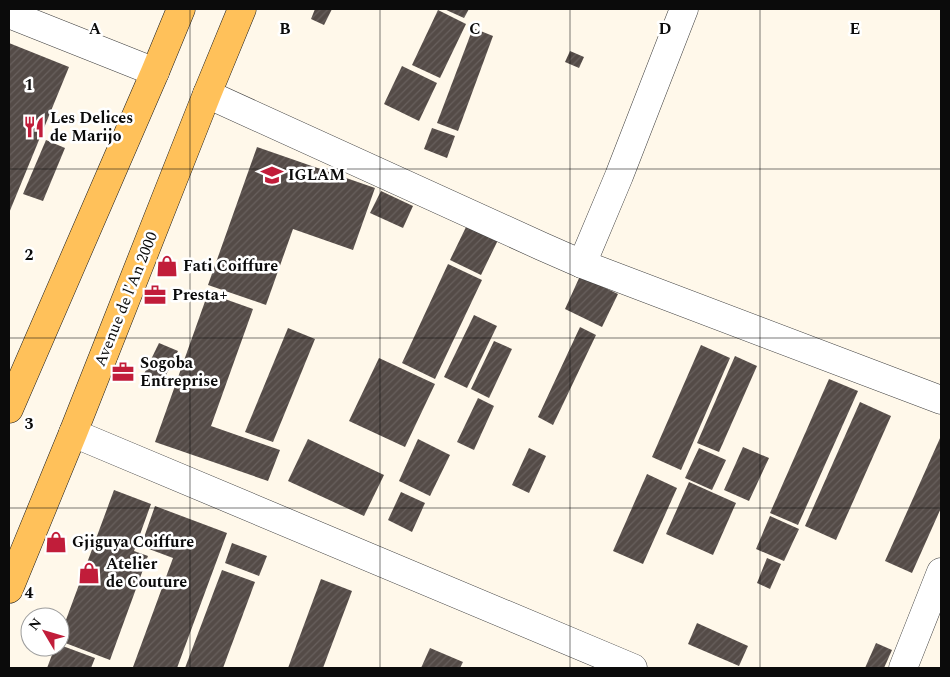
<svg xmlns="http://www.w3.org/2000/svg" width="950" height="677" font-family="Spectral,serif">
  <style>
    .building { fill: url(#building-hatch) }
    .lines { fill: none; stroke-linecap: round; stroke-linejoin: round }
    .minor-casing { stroke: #3e3e3e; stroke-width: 29 }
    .primary-casing { stroke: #1c1c1c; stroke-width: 29 }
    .minor { stroke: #fff; stroke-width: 28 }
    .primary { stroke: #ffc15a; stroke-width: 28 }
    .grid { fill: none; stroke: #0b0b0b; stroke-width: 1; stroke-opacity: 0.55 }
    .labels { text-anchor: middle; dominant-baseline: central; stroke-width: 5; stroke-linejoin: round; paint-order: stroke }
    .poi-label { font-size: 16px; font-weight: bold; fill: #0b0b0b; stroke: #fff; text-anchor: start }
    .street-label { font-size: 16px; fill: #0b0b0b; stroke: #fff }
    .grid-label { font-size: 16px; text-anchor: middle; font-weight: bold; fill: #0b0b0b; stroke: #fff; stroke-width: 5; stroke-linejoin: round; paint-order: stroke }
  </style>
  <defs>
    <pattern id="building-hatch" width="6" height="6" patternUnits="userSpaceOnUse" patternTransform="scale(1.25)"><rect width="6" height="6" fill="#544b47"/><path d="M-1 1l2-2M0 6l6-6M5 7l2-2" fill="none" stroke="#68605d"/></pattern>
  </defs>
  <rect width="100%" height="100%" fill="#fff8ea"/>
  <!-- building -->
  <g class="building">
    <path d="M 315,9 L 332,9 L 324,25 L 311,19 Z"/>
    <path d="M 444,9 L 469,9 L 464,18 Z"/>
    <path d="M 438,10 L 466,24 L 440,78 L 412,65 Z"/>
    <path d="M 473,28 L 493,36 L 458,131 L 437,123 Z"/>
    <path d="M 9,43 L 69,67 L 9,213 Z"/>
    <path d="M 570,51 L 584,57 L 579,68 L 565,62 Z"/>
    <path d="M 402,66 L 437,83 L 419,121 L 384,104 Z"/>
    <path d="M 432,128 L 455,136 L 447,158 L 424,149 Z"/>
    <path d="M 46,140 L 65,148 L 43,201 L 23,194 Z"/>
    <path d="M 257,147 L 375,188 L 353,250 L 293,229 L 266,305 L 208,285 Z"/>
    <path d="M 381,191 L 413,206 L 403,228 L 370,213 Z"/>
    <path d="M 468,223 L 499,238 L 481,275 L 450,260 Z"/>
    <path d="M 448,264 L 482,280 L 435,379 L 402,363 Z"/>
    <path d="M 580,276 L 618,294 L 602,327 L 565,309 Z"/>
    <path d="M 208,293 L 253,309 L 211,426 L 280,450 L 268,481 L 155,442 Z"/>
    <path d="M 474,315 L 497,326 L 467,388 L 444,377 Z"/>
    <path d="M 580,327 L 596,335 L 553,425 L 538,417 Z"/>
    <path d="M 288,328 L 315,339 L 273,442 L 245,432 Z"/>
    <path d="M 494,341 L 512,349 L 489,398 L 471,389 Z"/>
    <path d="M 159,343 L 178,351 L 161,385 L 143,376 Z"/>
    <path d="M 701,345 L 730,358 L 681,470 L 652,457 Z"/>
    <path d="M 735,356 L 757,366 L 719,452 L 697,443 Z"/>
    <path d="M 379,358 L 435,384 L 405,447 L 349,421 Z"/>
    <path d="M 829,379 L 858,391 L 798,525 L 770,513 Z"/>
    <path d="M 478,398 L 494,406 L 474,450 L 457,442 Z"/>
    <path d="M 860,402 L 891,416 L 836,540 L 805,526 Z"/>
    <path d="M 941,436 L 941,508 L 912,573 L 885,561 Z"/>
    <path d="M 308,439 L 384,475 L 364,516 L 288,481 Z"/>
    <path d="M 418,439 L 450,455 L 430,496 L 399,481 Z"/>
    <path d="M 743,447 L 769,458 L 749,501 L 724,490 Z"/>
    <path d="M 529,448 L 546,456 L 529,493 L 512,485 Z"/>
    <path d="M 699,448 L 726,460 L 712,490 L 685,478 Z"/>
    <path d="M 647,474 L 677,488 L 643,564 L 613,551 Z"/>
    <path d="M 689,482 L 736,503 L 713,555 L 666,534 Z"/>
    <path d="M 114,490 L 151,504 L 134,551 L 148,556 L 110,660 L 60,641 L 60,636 Z"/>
    <path d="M 401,492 L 425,503 L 412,532 L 388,520 Z"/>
    <path d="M 155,506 L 227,533 L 177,668 L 136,668 L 133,667 L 173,558 L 141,546 Z"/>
    <path d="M 770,516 L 799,529 L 784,561 L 756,549 Z"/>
    <path d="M 232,543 L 267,556 L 259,576 L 225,563 Z"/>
    <path d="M 767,558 L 781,564 L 770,589 L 757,583 Z"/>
    <path d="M 222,570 L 255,582 L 223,668 L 185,668 Z"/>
    <path d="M 321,579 L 352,591 L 323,668 L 288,668 Z"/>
    <path d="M 697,623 L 748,646 L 739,666 L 688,644 Z"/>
    <path d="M 876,643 L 892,650 L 884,668 L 865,668 Z"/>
    <path d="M 60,645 L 95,658 L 91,668 L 47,668 L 55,647 L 60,647 Z"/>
    <path d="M 430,648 L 463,662 L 460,668 L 421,668 Z"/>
  </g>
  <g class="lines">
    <!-- minor casing -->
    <g class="minor-casing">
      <g id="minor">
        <path d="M 9,14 L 155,72"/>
        <path d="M 207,94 L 541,246 L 582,264 L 941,400"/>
        <path d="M 582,264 L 619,176 L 684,9"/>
        <path d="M 73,433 L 633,668"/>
        <path d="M 903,668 L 941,572"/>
      </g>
    </g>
    <!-- primary casing -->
    <g class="primary-casing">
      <g id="primary">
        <path d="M 9,409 L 155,72 L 181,9"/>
        <path d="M 9,589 L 73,433 L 207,94 L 242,9"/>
      </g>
    </g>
    <!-- minor -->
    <use href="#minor" class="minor"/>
    <!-- primary -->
    <use href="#primary" class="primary"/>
  </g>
  <!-- grid -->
  <path class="grid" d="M 190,9 L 190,668M 380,9 L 380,668M 570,9 L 570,668M 760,9 L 760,668M 9,169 L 941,169M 9,338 L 941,338M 9,508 L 941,508"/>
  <!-- icons -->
  <defs>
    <g id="restaurant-bare" transform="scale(1.725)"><path d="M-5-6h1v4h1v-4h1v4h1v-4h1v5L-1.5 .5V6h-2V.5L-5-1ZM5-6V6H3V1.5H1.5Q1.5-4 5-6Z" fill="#c11d3a" stroke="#fff" stroke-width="2.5" paint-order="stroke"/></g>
    <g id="university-bare" transform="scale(1.725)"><path d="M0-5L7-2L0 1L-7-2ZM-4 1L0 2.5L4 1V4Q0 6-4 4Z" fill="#c11d3a" stroke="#fff" stroke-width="2.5" paint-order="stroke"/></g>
    <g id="shop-bare" transform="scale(1.725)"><path d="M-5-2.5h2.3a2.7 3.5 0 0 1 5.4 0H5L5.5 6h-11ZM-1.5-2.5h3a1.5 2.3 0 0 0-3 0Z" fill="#c11d3a" stroke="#fff" stroke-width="2.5" paint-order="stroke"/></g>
    <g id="office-bare" transform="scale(1.725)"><path d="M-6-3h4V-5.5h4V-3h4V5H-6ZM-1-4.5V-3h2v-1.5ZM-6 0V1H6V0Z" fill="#c11d3a" stroke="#fff" stroke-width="2.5" paint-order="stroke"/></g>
  </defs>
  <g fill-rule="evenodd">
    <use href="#restaurant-bare" x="34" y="127"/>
    <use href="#university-bare" x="272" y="175"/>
    <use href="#shop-bare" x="167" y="266"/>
    <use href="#office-bare" x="155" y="295"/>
    <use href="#office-bare" x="123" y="372"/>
    <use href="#shop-bare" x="56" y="542"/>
    <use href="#shop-bare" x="89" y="573"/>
  </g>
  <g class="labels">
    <!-- poi labels -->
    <g class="poi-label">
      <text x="50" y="118">Les Delices<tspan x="50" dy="18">de Marijo</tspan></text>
      <text x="288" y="175">IGLAM</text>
      <text x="183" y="266">Fati Coiffure</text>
      <text x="172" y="295">Presta+</text>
      <text x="140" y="363">Sogoba<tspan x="140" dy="18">Entreprise</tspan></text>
      <text x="72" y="542">Gjiguya Coiffure</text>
      <text x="106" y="564">Atelier<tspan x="106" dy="18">de Couture</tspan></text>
    </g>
    <!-- street labels -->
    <g class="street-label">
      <text transform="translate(126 299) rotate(-68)">Avenue de l'An 2000</text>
    </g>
  </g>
  <g class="grid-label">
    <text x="95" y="34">A</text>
    <text x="285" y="34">B</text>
    <text x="475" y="34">C</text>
    <text x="665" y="34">D</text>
    <text x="855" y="34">E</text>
    <text x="29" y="90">1</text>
    <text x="29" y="260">2</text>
    <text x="29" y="429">3</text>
    <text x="29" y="598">4</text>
  </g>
  <!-- border -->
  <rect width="950" height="677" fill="none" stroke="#0b0b0b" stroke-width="20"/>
  <!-- north arrow -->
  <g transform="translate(45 632) rotate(308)"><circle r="24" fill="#ffffff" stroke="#9d9d9d"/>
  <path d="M0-4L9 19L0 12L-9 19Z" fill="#c11d3a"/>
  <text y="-8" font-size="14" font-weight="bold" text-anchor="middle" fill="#0b0b0b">N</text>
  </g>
</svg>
